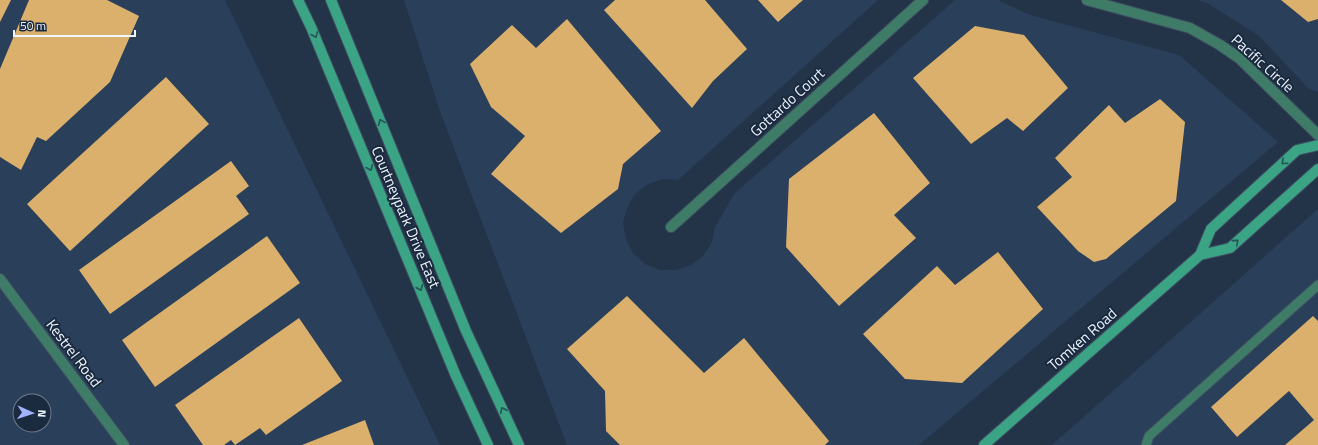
<svg xmlns="http://www.w3.org/2000/svg" width="1318" height="445" font-family="'Titillium Web',sans-serif">
  <style>
    .built { fill: #2a3f59; fill-rule: evenodd }
    .building { fill: #dab06c }
    .lines { fill: none; stroke-linecap: round; stroke-linejoin: round }
    .lane-casing { stroke: #404f62; stroke-width: 11 }
    .street-casing { stroke: #404f62; stroke-width: 12 }
    .secondary-casing { stroke: #404f62; stroke-width: 12 }
    .lane { stroke: #3f7c67; stroke-width: 9 }
    .street { stroke: #3f7c67; stroke-width: 10 }
    .secondary { stroke: #3aa484; stroke-width: 10 }
    .oneway { stroke: #255557 }
    .labels { text-anchor: middle; dominant-baseline: central; stroke-width: 4; stroke-linejoin: round; paint-order: stroke }
    .street-label { font-size: 15px; fill: #eff5fe; stroke: #1a2a3f }
  </style>
  <rect width="100%" height="100%" fill="#233449"/>
  <!-- built -->
  <g class="built">
    <path d="M 0,0 L 225,0 L 440,445 L 0,445 ZM 20,401 L 44,401 L 44,425 L 20,425 Z"/>
    <path d="M 404,0 L 878,0 L 678,180 L 663,179 L 648,184 L 635,194 L 627,208 L 623,223 L 626,239 L 633,253 L 645,264 L 660,270 L 676,270 L 691,265 L 703,256 L 712,242 L 715,227 L 734,194 L 955,0 L 998,0 L 1030,15 L 1179,55 L 1278,142 L 919,445 L 567,445 L 442,117 Z"/>
    <path d="M 1197,0 L 1318,0 L 1318,92 L 1309,89 L 1258,35 L 1207,3 Z"/>
    <path d="M 1318,209 L 1318,445 L 1052,445 Z"/>
  </g>
  <!-- building -->
  <g class="building">
    <path d="M 0,0 L 11,0 L 0,22 Z"/>
    <path d="M 29,0 L 107,0 L 139,16 L 110,82 L 46,141 L 37,137 L 21,170 L 0,157 L 0,69 Z"/>
    <path d="M 615,0 L 705,0 L 747,49 L 713,81 L 692,108 L 604,10 Z"/>
    <path d="M 758,0 L 803,0 L 778,22 Z"/>
    <path d="M 1281,0 L 1318,0 L 1318,19 L 1308,22 Z"/>
    <path d="M 567,19 L 661,131 L 623,164 L 618,189 L 561,233 L 491,174 L 525,136 L 491,107 L 470,64 L 512,25 L 536,48 Z"/>
    <path d="M 975,26 L 1024,35 L 1068,88 L 1023,131 L 1007,118 L 971,144 L 913,78 Z"/>
    <path d="M 166,77 L 209,124 L 70,251 L 27,204 Z"/>
    <path d="M 1160,99 L 1185,122 L 1176,201 L 1106,259 L 1094,262 L 1078,251 L 1037,207 L 1072,177 L 1055,158 L 1109,105 L 1125,123 Z"/>
    <path d="M 874,113 L 930,183 L 894,215 L 916,238 L 839,306 L 786,247 L 789,179 Z"/>
    <path d="M 231,161 L 249,186 L 236,196 L 249,214 L 110,314 L 79,270 Z"/>
    <path d="M 267,236 L 300,283 L 155,387 L 122,340 Z"/>
    <path d="M 998,252 L 1043,309 L 962,383 L 905,379 L 863,334 L 937,266 L 955,285 Z"/>
    <path d="M 627,296 L 704,373 L 744,338 L 829,441 L 825,445 L 620,445 L 606,431 L 605,391 L 567,349 Z"/>
    <path d="M 1313,316 L 1318,321 L 1318,445 L 1285,445 L 1314,420 L 1289,391 L 1237,437 L 1211,407 Z"/>
    <path d="M 299,318 L 342,381 L 266,435 L 260,428 L 235,445 L 231,440 L 224,445 L 203,445 L 175,405 Z"/>
    <path d="M 365,420 L 374,445 L 302,445 Z"/>
  </g>
  <g class="lines">
    <!-- lane casing -->
    <g class="lane-casing">
      <path id="lane" d="M 1146,445 L 1149,436 L 1318,285"/>
    </g>
    <!-- street casing -->
    <g class="street-casing">
      <g id="street">
        <path d="M 1087,0 L 1190,28 L 1220,45 L 1239,58 L 1318,135"/>
        <path d="M 671,227 L 923,0"/>
        <path d="M 0,279 L 124,445"/>
      </g>
    </g>
    <!-- secondary casing -->
    <g class="secondary-casing">
      <g id="secondary">
        <path d="M 298,0 L 311,27 L 456,376 L 488,445"/>
        <path d="M 331,0 L 466,331 L 519,445"/>
        <path d="M 1200,255 L 1230,248 L 1318,169"/>
        <path d="M 984,445 L 1200,255 L 1211,229 L 1297,150 L 1318,145"/>
      </g>
    </g>
    <!-- lane -->
    <use href="#lane" class="lane"/>
    <!-- street -->
    <use href="#street" class="street"/>
    <!-- secondary -->
    <use href="#secondary" class="secondary"/>
  </g>
  <!-- one-way arrows -->
  <defs><path id="oneway-chevron" d="M-2-3.5L2.5 0L-2 3.5" fill="none" stroke-width="1.6" stroke-linecap="round" stroke-linejoin="round"/></defs>
  <g class="oneway">
    <use href="#oneway-chevron" transform="translate(315 35) rotate(67)"/>
    <use href="#oneway-chevron" transform="translate(381 122) rotate(-112)"/>
    <use href="#oneway-chevron" transform="translate(1284 162) rotate(138)"/>
    <use href="#oneway-chevron" transform="translate(370 168) rotate(67)"/>
    <use href="#oneway-chevron" transform="translate(1236 242) rotate(-41)"/>
    <use href="#oneway-chevron" transform="translate(420 288) rotate(67)"/>
    <use href="#oneway-chevron" transform="translate(503 410) rotate(-115)"/>
  </g>
  <g class="labels">
    <!-- street labels -->
    <g class="street-label">
      <text transform="translate(1263 63) rotate(42)">Pacific Circle</text>
      <text transform="translate(787 102) rotate(-42)">Gottardo Court</text>
      <text transform="translate(406 217) rotate(67)">Courtneypark Drive East</text>
      <text transform="translate(1082 339) rotate(-41)">Tomken Road</text>
      <text transform="translate(74 353) rotate(53)">Kestrel Road</text>
    </g>
  </g>
  <!-- north arrow -->
  <g transform="translate(32 413) rotate(93)"><circle r="19" fill="#1a2a3f" stroke="#6f7b8b"/>
  <path d="M0-3L7 15L0 10L-7 15Z" fill="#a3b2fd"/>
  <text y="-6" font-size="11" font-weight="bold" text-anchor="middle" fill="#eff5fe">N</text>
  </g>
  <!-- scale -->
  <path d="M14 30v6h121v-6" fill="none" stroke="#eff5fe" stroke-width="2"/>
  <text x="20" y="30" font-size="12" fill="#eff5fe" stroke="#1a2a3f" stroke-width="3" paint-order="stroke">50 m</text>
</svg>
